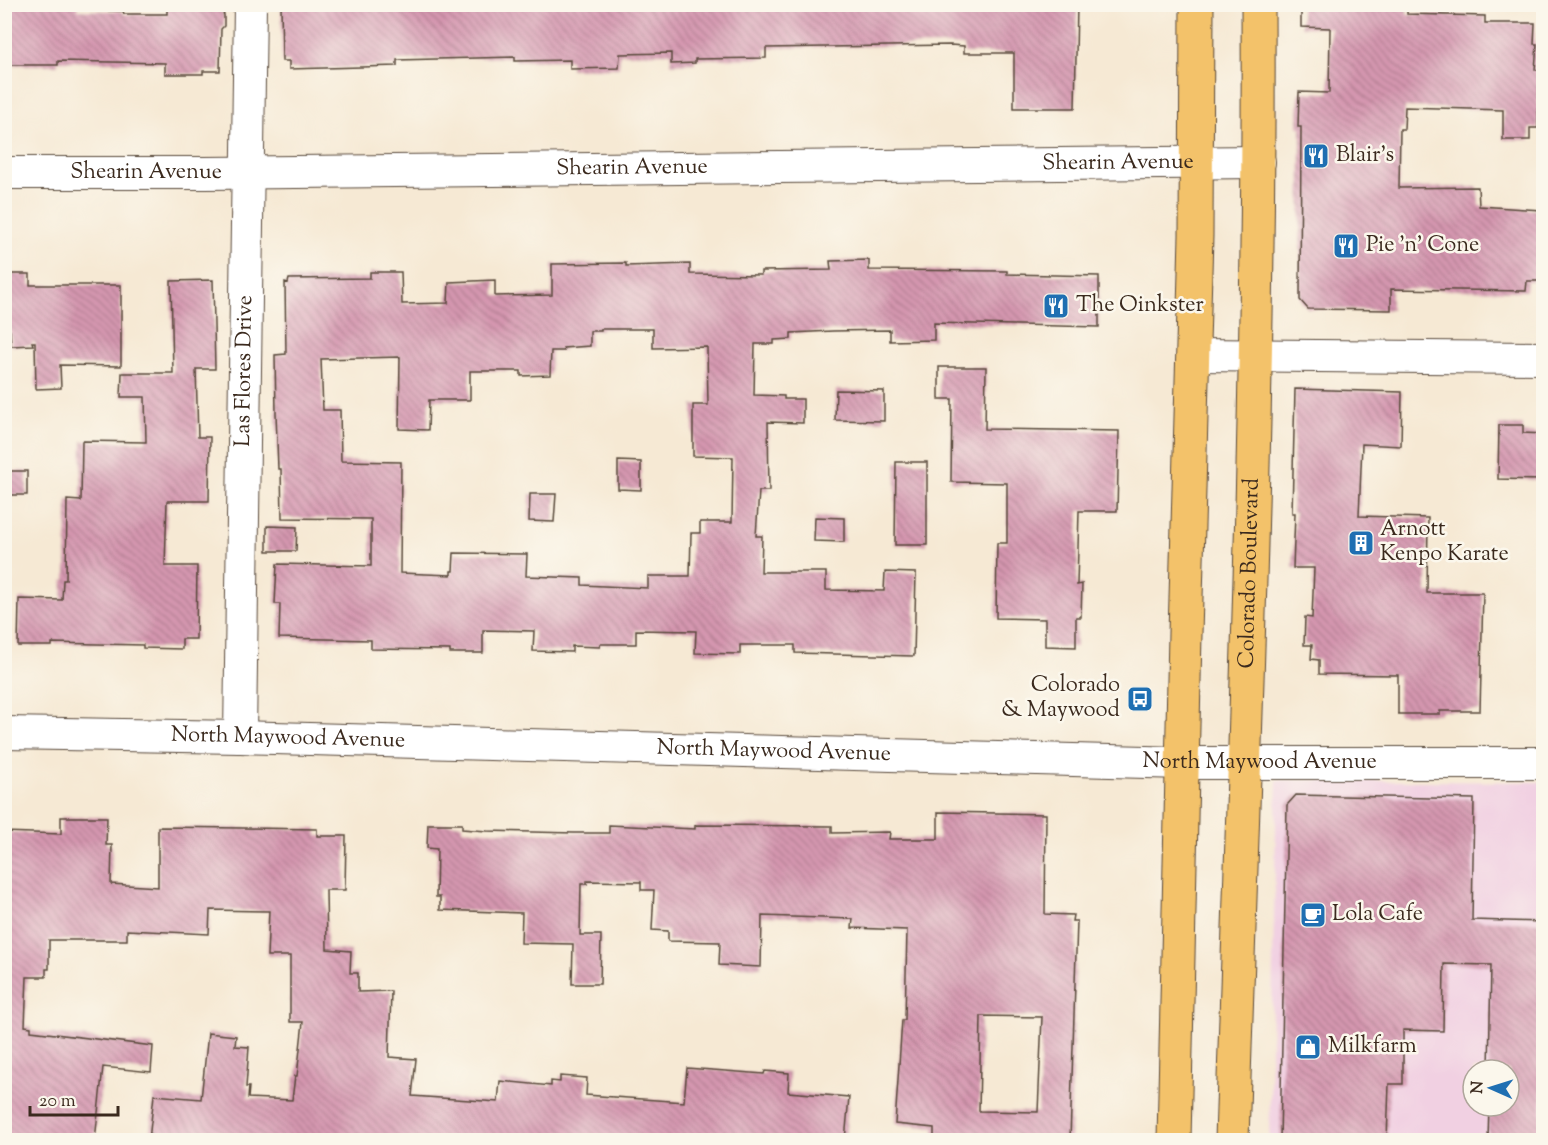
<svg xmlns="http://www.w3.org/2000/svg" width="1548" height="1145" font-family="'Sorts Mill Goudy',serif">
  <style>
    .built { fill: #f1d0e2; fill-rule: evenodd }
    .building { fill: url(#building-back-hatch); fill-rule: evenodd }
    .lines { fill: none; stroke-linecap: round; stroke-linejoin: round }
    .minor-casing { stroke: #574739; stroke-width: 34 }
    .primary-casing { stroke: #574739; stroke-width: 35 }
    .minor { stroke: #fff; stroke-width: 32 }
    .primary { stroke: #f3c26a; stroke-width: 33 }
    .labels { text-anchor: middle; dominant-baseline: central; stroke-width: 5; stroke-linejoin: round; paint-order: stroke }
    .poi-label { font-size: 22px; fill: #3b2a1e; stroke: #fbf7ec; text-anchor: start }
    .street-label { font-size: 22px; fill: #3b2a1e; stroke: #fbf7ec }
  </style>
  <defs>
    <pattern id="building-back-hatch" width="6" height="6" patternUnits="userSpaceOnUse" patternTransform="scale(1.5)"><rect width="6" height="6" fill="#d597b0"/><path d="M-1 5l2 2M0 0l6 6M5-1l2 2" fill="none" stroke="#ae7b8f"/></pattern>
  </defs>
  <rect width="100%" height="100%" fill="#fbf7ec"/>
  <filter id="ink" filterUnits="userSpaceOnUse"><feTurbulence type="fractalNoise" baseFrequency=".0167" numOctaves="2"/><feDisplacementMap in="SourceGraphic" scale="12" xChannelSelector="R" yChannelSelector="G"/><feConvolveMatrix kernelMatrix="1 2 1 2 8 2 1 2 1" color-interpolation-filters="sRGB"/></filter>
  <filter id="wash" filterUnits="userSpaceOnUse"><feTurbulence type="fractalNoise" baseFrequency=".008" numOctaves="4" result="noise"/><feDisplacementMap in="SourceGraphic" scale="24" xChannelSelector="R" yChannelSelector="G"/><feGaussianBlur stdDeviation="1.35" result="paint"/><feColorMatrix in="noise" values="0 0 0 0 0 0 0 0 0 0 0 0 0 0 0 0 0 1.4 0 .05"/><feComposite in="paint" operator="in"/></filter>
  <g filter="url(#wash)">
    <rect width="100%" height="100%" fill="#f6e9d4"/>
    <!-- built -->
    <path class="built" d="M 1277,780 L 1543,782 L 1543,1140 L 1269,1140 ZM 1473,1070 L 1509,1070 L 1509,1106 L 1473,1106 Z"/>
    <g id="blocks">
      <!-- building -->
      <g class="building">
        <path d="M 38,4 L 78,4 L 78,10 L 123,11 L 124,14 L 167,14 L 167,5 L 217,4 L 224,15 L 224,26 L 221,29 L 220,71 L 203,71 L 203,74 L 165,74 L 165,63 L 58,61 L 58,65 L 4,65 L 4,5 Z"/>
        <path d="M 281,4 L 1077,4 L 1075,108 L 1014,108 L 1014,53 L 964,53 L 964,46 L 950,45 L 766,48 L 766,58 L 695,59 L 695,63 L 671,64 L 671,53 L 620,54 L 619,68 L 570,69 L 570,60 L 515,61 L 515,57 L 397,60 L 397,66 L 289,69 L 289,61 L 282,61 Z"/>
        <path d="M 1407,4 L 1407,14 L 1485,16 L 1485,23 L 1535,23 L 1534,44 L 1537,44 L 1535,70 L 1539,70 L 1538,128 L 1530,128 L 1530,140 L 1503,140 L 1503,110 L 1405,107 L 1404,129 L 1400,129 L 1399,188 L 1478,187 L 1479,206 L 1542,210 L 1539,281 L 1527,281 L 1526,291 L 1391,289 L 1391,310 L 1308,309 L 1300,300 L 1301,127 L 1298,127 L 1299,92 L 1329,93 L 1330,28 L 1301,27 L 1301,5 Z"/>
        <path d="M 869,260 L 869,270 L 1007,271 L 1007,274 L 1099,276 L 1099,327 L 934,323 L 934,340 L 890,341 L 890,330 L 833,331 L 791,333 L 791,339 L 774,340 L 774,344 L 755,344 L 754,395 L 784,396 L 784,399 L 803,399 L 803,423 L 768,422 L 769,491 L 759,491 L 756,536 L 762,536 L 761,572 L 826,572 L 826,590 L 884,591 L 885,572 L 916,573 L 914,656 L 795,653 L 795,645 L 740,645 L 740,654 L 695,653 L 696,631 L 636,630 L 636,644 L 600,644 L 600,647 L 572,646 L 572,652 L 533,651 L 534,631 L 483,630 L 483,653 L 450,653 L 450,650 L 371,649 L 371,640 L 279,638 L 280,604 L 275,604 L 277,564 L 371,566 L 371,519 L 282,518 L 281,469 L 278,469 L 276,413 L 275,355 L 286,354 L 285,282 L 288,283 L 289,279 L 370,278 L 370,272 L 401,272 L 402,304 L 448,303 L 449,282 L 495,280 L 495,296 L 552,295 L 552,264 L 626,263 L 626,266 L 690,264 L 690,274 L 761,275 L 761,271 L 831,270 L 830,261 ZM 601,329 L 653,329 L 653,348 L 707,347 L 708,405 L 693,405 L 693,456 L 733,457 L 732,522 L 700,522 L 700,533 L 691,533 L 690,576 L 648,576 L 648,588 L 582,585 L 582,578 L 526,576 L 527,554 L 454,553 L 453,571 L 451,571 L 451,575 L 400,573 L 401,462 L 341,461 L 340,410 L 323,410 L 321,359 L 400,357 L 399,429 L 428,430 L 429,400 L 470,400 L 470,371 L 521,371 L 521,376 L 550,375 L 551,351 L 564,351 L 563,348 L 590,346 L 590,331 L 601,331 Z"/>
        <path d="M 8,274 L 30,274 L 30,285 L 121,285 L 121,366 L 60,365 L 61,388 L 36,389 L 35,342 L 32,342 L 33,345 L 11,346 L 10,331 L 4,331 L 4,285 L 8,285 Z"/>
        <path d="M 213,280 L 215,369 L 196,369 L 198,437 L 210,437 L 209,501 L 167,501 L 165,566 L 197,566 L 196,639 L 182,639 L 182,649 L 143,648 L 143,645 L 52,643 L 52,646 L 18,646 L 19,599 L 62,600 L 63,580 L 66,580 L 67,500 L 81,501 L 82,441 L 146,442 L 145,397 L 121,397 L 122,373 L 173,373 L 171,281 Z"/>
        <path d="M 939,367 L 986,367 L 985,429 L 1119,431 L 1117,511 L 1079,511 L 1077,585 L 1082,584 L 1081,617 L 1076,617 L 1076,647 L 1045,646 L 1045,619 L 996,618 L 997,543 L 1007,543 L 1007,483 L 951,482 L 952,399 L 939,399 Z"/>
        <path d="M 1295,389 L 1402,392 L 1401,446 L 1362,444 L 1359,516 L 1428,518 L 1427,593 L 1483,593 L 1480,711 L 1440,711 L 1440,714 L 1398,714 L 1398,675 L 1319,674 L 1319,660 L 1311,659 L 1312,645 L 1304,645 L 1305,617 L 1312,618 L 1314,568 L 1293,568 L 1295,513 L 1292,513 Z"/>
        <path d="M 836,390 L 884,391 L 884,421 L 835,420 Z"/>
        <path d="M 1499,425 L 1523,425 L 1523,433 L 1544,434 L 1544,480 L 1498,479 Z"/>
        <path d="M 618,461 L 641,462 L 641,490 L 618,489 Z"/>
        <path d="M 896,462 L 927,462 L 927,545 L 895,545 Z"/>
        <rect x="4" y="471" width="23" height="24"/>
        <path d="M 530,494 L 556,494 L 554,522 L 529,521 Z"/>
        <path d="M 815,517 L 844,518 L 844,542 L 814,541 Z"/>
        <path d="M 267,526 L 297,527 L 296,551 L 267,551 Z"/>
        <path d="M 1296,795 L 1474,799 L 1472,920 L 1544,922 L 1541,1140 L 1488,1140 L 1489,1106 L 1509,1106 L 1509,1070 L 1489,1070 L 1491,965 L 1444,964 L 1443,1031 L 1403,1030 L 1403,1084 L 1389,1084 L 1387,1140 L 1280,1140 L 1287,805 Z"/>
        <path d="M 938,812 L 1046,814 L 1045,914 L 1073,915 L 1072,921 L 1077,921 L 1070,1140 L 934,1140 L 934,1128 L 895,1124 L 902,1020 L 905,1020 L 907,930 L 852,928 L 853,919 L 762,916 L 761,967 L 719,965 L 720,942 L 668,941 L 668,931 L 652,930 L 654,890 L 641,890 L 641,882 L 587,881 L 587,884 L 581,884 L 580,935 L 601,935 L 600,984 L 572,984 L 573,944 L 521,943 L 522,913 L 440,910 L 440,897 L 436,897 L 437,849 L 427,848 L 428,824 L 462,824 L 462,829 L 487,831 L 574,833 L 609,833 L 609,825 L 695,829 L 695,825 L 832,826 L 832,833 L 890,832 L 889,839 L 938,839 ZM 981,1016 L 1042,1017 L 1038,1112 L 979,1111 Z"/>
        <path d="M 61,817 L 107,817 L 106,845 L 112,845 L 111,884 L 158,887 L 158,827 L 317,829 L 317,836 L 346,836 L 345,890 L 326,890 L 327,949 L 351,951 L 350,973 L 358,973 L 358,992 L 391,991 L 389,1057 L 416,1059 L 412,1096 L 498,1102 L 500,1081 L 551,1086 L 551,1081 L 560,1082 L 560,1076 L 587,1078 L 586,1095 L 684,1102 L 687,1068 L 764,1074 L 765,1071 L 789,1073 L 788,1092 L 849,1097 L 845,1140 L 149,1140 L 154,1095 L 201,1099 L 208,1033 L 236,1036 L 235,1046 L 249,1047 L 246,1087 L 249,1087 L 248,1098 L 292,1100 L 295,1076 L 297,1076 L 303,1022 L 290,1022 L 290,956 L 267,956 L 269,911 L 210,910 L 209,934 L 127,930 L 127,940 L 49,940 L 49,969 L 46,969 L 46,977 L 27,977 L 25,1026 L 31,1027 L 31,1031 L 153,1046 L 151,1072 L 103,1067 L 95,1140 L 4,1140 L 4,832 L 61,834 Z"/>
      </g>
    </g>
  </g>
  <g filter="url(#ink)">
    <use href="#blocks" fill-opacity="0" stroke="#574739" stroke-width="1.5"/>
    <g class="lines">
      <!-- minor casing -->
      <g class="minor-casing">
        <g id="minor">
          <path id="s1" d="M 4,173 L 204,173 L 1259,162"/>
          <path d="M 1194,355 L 1544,358"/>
          <path id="s2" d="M 4,733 L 240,737 L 1183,763 L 1544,763"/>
          <path id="s3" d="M 240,737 L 250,4"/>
        </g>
      </g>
      <!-- primary casing -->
      <g class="primary-casing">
        <g id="primary">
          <path d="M 1174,1140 L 1185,634 L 1196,236 L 1197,4"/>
          <path id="s4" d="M 1232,1140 C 1244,762 1260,383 1258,4"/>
        </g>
      </g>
      <!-- minor -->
      <use href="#minor" class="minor"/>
      <!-- primary -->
      <use href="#primary" class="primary"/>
    </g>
  </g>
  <!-- icons -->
  <defs>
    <g id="restaurant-square" transform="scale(1.35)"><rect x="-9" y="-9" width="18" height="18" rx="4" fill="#1f6fb2" stroke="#fbf7ec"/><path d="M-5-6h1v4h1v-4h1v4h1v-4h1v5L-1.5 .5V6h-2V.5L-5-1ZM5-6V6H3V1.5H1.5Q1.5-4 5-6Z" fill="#fff"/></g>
    <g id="building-square" transform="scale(1.35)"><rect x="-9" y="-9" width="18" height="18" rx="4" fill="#1f6fb2" stroke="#fbf7ec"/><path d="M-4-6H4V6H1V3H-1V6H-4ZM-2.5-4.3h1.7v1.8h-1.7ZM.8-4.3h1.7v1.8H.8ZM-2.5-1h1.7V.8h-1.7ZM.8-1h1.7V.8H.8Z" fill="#fff"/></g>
    <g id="bus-square" transform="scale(1.35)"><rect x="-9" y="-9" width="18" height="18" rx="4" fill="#1f6fb2" stroke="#fbf7ec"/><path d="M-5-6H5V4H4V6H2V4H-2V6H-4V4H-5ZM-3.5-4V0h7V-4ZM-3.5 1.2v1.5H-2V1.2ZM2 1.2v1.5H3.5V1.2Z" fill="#fff"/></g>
    <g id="cafe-square" transform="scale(1.35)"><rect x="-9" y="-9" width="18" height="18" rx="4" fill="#1f6fb2" stroke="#fbf7ec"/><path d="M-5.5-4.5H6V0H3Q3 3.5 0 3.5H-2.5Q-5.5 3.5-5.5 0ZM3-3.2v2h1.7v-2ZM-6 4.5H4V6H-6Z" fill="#fff"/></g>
    <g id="shop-square" transform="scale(1.35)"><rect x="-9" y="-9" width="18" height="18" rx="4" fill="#1f6fb2" stroke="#fbf7ec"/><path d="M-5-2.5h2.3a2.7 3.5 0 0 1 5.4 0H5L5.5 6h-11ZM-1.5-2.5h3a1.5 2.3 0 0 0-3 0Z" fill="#fff"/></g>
  </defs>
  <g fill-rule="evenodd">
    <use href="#restaurant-square" x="1316" y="156"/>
    <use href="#restaurant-square" x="1346" y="246"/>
    <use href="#restaurant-square" x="1056" y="306"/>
    <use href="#building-square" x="1361" y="543"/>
    <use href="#bus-square" x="1140" y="699"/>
    <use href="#cafe-square" x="1313" y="915"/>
    <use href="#shop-square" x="1308" y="1047"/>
  </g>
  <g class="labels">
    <!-- poi labels -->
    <g class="poi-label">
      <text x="1336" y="156">Blair's</text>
      <text x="1366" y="246">Pie 'n' Cone</text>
      <text x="1076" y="306">The Oinkster</text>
      <text x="1380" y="530">Arnott<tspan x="1380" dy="25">Kenpo Karate</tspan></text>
      <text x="1120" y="686" text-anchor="end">Colorado<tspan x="1120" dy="25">&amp; Maywood</tspan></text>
      <text x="1332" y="915">Lola Cafe</text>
      <text x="1328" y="1047">Milkfarm</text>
    </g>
    <!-- street labels -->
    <g class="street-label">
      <text stroke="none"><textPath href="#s1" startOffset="1114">Shearin Avenue</textPath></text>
      <text stroke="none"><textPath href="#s1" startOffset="628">Shearin Avenue</textPath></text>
      <text stroke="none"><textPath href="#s1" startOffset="142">Shearin Avenue</textPath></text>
      <text stroke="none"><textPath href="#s3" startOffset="366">Las Flores Drive</textPath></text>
      <text stroke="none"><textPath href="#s4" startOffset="567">Colorado Boulevard</textPath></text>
      <text stroke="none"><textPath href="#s2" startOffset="284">North Maywood Avenue</textPath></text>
      <text stroke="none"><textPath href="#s2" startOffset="770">North Maywood Avenue</textPath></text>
      <text stroke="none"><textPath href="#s2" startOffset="1256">North Maywood Avenue</textPath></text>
    </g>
  </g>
  <!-- margin -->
  <rect width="1548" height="1145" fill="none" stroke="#fbf7ec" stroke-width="24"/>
  <!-- north arrow -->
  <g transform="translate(1491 1088) rotate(273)"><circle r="28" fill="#fbf7ec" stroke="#aea59a" stroke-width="1.5"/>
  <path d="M0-4.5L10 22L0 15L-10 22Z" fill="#1f6fb2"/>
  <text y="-9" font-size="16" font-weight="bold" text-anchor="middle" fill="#3b2a1e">N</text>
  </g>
  <!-- scale -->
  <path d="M30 1106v9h88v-9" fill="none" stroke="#3b2a1e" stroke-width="3"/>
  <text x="39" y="1106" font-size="18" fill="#3b2a1e" stroke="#fbf7ec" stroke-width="4.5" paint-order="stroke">20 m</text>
</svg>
